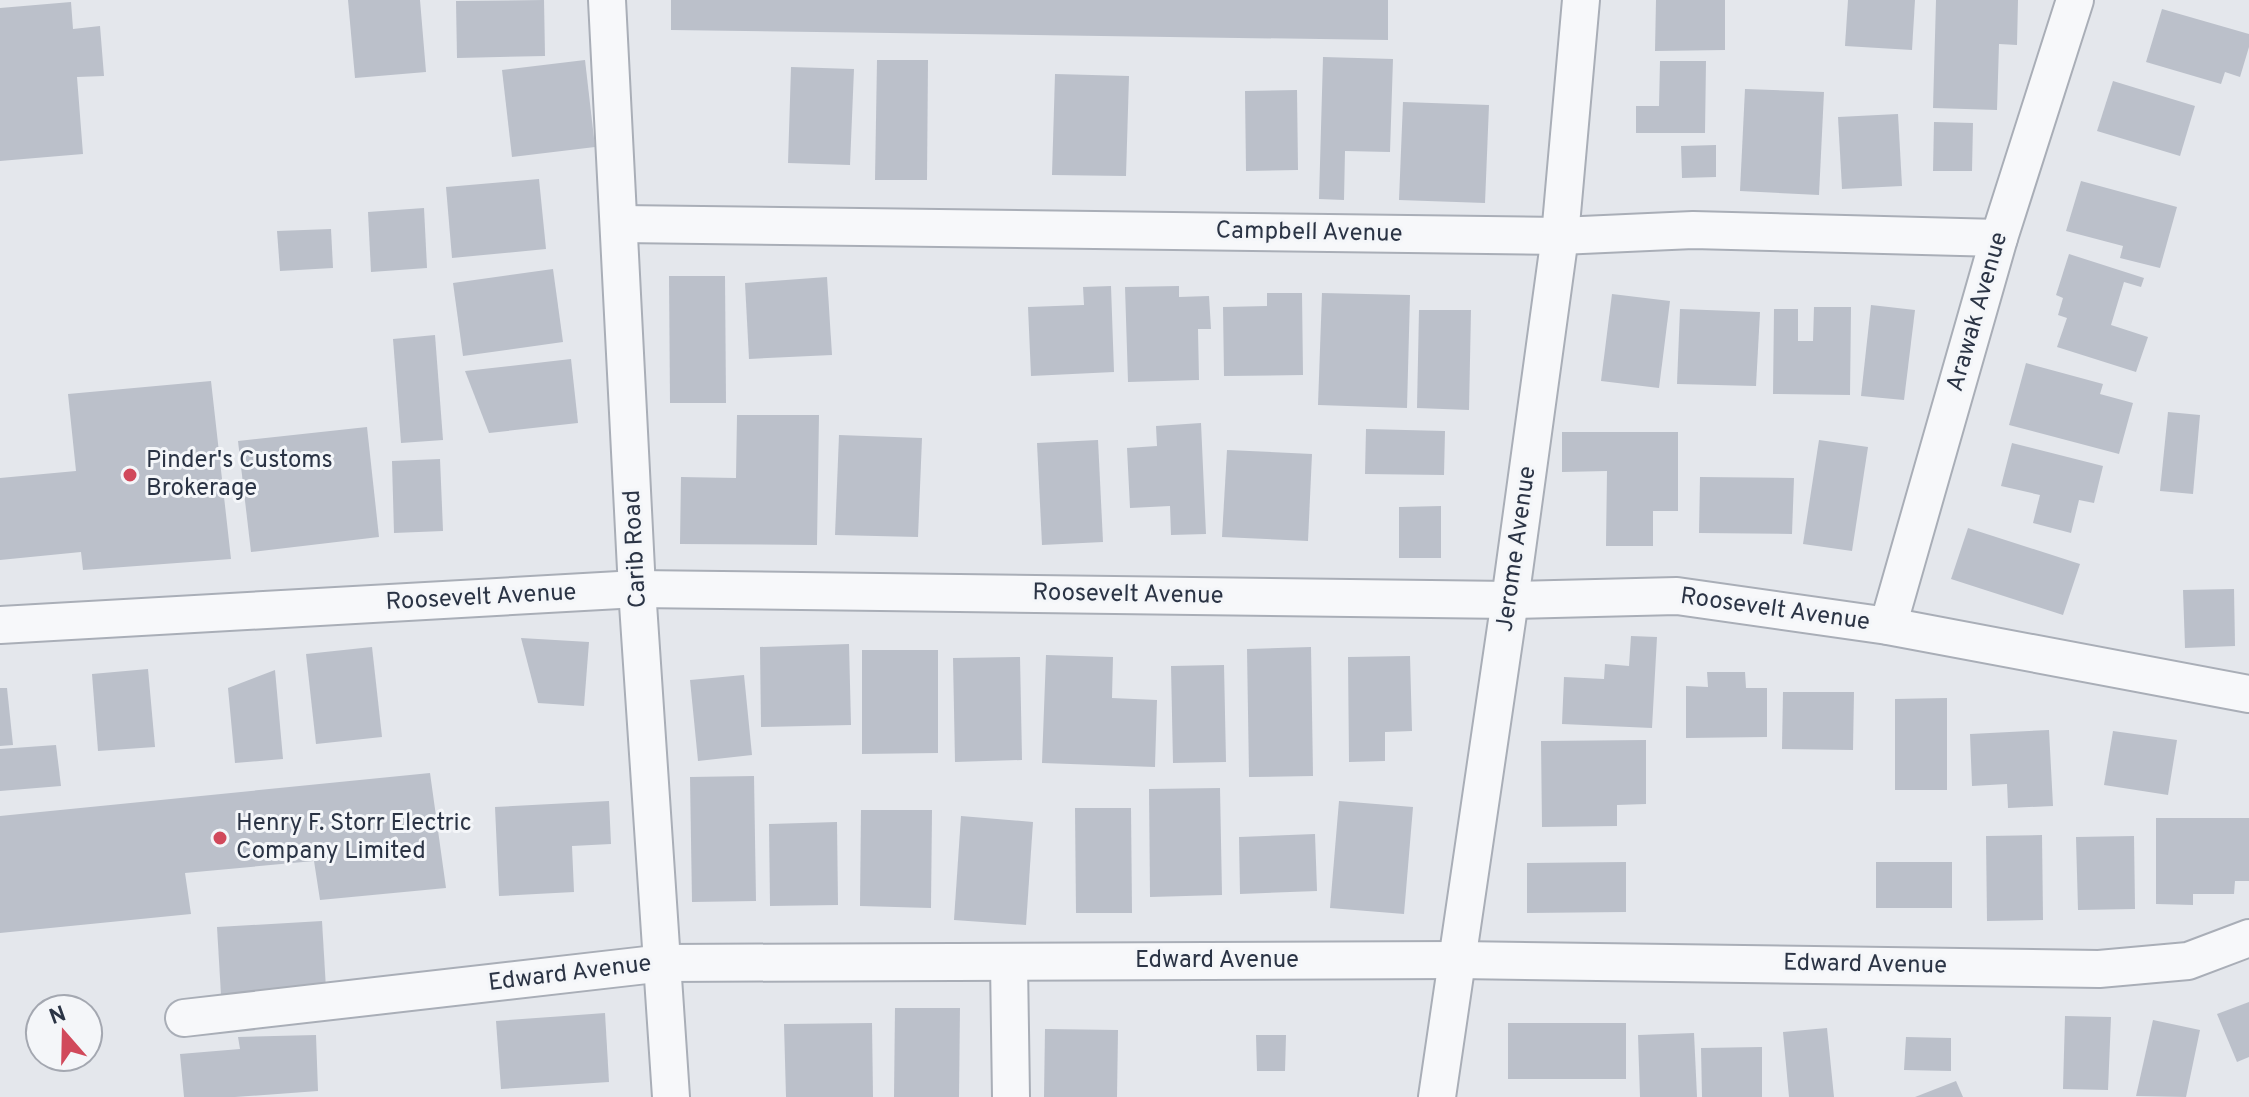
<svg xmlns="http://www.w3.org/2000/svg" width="2249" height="1097" font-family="Overpass,sans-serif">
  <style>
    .building { fill: #bbc0ca }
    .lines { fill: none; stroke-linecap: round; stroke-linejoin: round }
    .minor-casing { stroke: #a9aeb7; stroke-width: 40 }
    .minor { stroke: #f7f8fa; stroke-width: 36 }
    .poi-dot { fill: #d1495b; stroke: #f4f6f9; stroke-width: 3 }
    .labels { text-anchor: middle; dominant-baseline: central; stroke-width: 6; stroke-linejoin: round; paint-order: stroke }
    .street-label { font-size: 24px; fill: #2b3445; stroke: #f4f6f9 }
    .poi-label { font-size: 24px; fill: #2b3445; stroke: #f4f6f9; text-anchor: start }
  </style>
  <rect width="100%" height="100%" fill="#e4e7ec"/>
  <!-- building -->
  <g class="building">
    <path d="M 348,0 L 420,0 L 426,72 L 355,78 Z"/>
    <path d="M 544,0 L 545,56 L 457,58 L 456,1 Z"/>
    <path d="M 671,0 L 1388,0 L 1388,40 L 671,30 Z"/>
    <path d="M 1656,0 L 1725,0 L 1725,50 L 1655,51 Z"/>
    <path d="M 1848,0 L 1915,0 L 1912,50 L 1845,46 Z"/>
    <path d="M 1936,0 L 2018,0 L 2017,45 L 1999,44 L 1997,110 L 1933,108 Z"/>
    <path d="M 71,2 L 73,29 L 100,26 L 104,76 L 77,77 L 83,154 L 0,161 L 0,8 Z"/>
    <path d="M 2162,9 L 2249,34 L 2249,47 L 2240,77 L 2225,72 L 2221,84 L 2146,62 Z"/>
    <path d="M 1323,57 L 1393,59 L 1390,152 L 1345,151 L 1344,200 L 1319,199 Z"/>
    <path d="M 585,60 L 595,147 L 512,157 L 502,70 Z"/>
    <path d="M 877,60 L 928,60 L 927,180 L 875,180 Z"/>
    <path d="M 1660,61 L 1706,61 L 1705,133 L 1636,133 L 1636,106 L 1659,106 Z"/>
    <path d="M 791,67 L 854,69 L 850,165 L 788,163 Z"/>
    <path d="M 1055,74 L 1129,76 L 1126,176 L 1052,175 Z"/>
    <path d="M 2113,81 L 2195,106 L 2180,156 L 2097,131 Z"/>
    <path d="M 1745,89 L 1824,92 L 1819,195 L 1740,191 Z"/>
    <path d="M 1297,90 L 1298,170 L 1246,171 L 1245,91 Z"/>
    <path d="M 1403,102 L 1489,105 L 1485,203 L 1399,200 Z"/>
    <path d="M 1898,114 L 1902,186 L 1842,189 L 1838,117 Z"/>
    <path d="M 1934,122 L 1973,123 L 1972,171 L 1933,171 Z"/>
    <path d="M 1716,145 L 1716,177 L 1682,178 L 1681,146 Z"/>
    <path d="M 539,179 L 546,249 L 452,258 L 446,187 Z"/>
    <path d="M 2081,181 L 2177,207 L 2160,268 L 2120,258 L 2123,246 L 2066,231 Z"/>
    <path d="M 424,208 L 427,268 L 371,272 L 368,212 Z"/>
    <path d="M 331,229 L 333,268 L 280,271 L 277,231 Z"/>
    <path d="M 2069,254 L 2144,278 L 2141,287 L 2124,282 L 2111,325 L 2148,337 L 2136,372 L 2057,347 L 2067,318 L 2058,315 L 2063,298 L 2056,295 Z"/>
    <path d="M 553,269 L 563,342 L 463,356 L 453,283 Z"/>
    <path d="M 669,276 L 725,276 L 726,403 L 670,403 Z"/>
    <path d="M 827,277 L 832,355 L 749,359 L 745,283 Z"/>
    <path d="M 1111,286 L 1114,372 L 1031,376 L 1028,307 L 1084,305 L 1083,287 Z"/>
    <path d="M 1179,286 L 1179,297 L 1209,296 L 1211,329 L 1198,329 L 1199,380 L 1128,382 L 1125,287 Z"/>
    <path d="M 1267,293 L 1302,293 L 1303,375 L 1224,376 L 1223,307 L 1267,306 Z"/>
    <path d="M 1322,293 L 1410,295 L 1407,408 L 1318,405 Z"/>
    <path d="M 1612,294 L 1670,301 L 1659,388 L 1601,381 Z"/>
    <path d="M 1871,305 L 1915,310 L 1904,400 L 1861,396 Z"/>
    <path d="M 1814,307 L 1851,307 L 1850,395 L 1773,394 L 1774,309 L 1798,309 L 1798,341 L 1813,341 Z"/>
    <path d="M 1680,309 L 1760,312 L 1756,386 L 1677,384 Z"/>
    <path d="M 1419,310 L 1471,310 L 1469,410 L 1417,408 Z"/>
    <path d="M 435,335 L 443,440 L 401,443 L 393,339 Z"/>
    <path d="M 571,359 L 578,423 L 489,433 L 465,371 Z"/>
    <path d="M 2026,363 L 2103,384 L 2100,394 L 2133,403 L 2119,454 L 2009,425 Z"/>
    <path d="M 211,381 L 231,559 L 83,570 L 81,552 L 0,560 L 0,478 L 76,471 L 68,394 Z"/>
    <path d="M 2168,412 L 2200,415 L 2193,494 L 2160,491 Z"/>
    <path d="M 737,415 L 819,415 L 817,545 L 680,544 L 681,477 L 736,478 Z"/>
    <path d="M 1201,423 L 1206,534 L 1171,535 L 1170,506 L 1130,508 L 1127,448 L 1157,446 L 1156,426 Z"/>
    <path d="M 367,427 L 379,537 L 251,552 L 238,441 Z"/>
    <path d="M 1366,429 L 1445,431 L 1444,475 L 1365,474 Z"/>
    <path d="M 1562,432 L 1678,432 L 1678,511 L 1653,511 L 1653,546 L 1606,546 L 1607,471 L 1562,472 Z"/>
    <path d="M 839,435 L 922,438 L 918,537 L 835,535 Z"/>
    <path d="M 1098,440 L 1103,542 L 1042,545 L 1037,443 Z"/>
    <path d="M 1819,440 L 1868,447 L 1852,551 L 1803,544 Z"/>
    <path d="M 2012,443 L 2103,466 L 2094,503 L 2079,500 L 2071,533 L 2033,523 L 2040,495 L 2001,486 Z"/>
    <path d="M 1227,450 L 1312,454 L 1308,541 L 1222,537 Z"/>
    <path d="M 440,459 L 443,531 L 394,533 L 392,461 Z"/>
    <path d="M 1700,477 L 1794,478 L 1792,534 L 1699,533 Z"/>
    <path d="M 1441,506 L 1441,558 L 1399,558 L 1399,507 Z"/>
    <path d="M 1968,528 L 2080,564 L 2063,615 L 1951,579 Z"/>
    <path d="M 2234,589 L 2235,646 L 2185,648 L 2183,590 Z"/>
    <path d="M 1631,636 L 1657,637 L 1652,728 L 1562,724 L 1564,677 L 1604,679 L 1605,664 L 1629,666 Z"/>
    <path d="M 521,638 L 589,642 L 584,706 L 538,703 Z"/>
    <path d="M 849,644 L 851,725 L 761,727 L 760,647 Z"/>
    <path d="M 372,647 L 382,737 L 316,744 L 306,654 Z"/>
    <path d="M 1311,647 L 1313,776 L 1249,777 L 1247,649 Z"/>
    <path d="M 862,650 L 938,650 L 938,753 L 862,754 Z"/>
    <path d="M 1046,655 L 1113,657 L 1112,698 L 1157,700 L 1155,767 L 1042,763 Z"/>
    <path d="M 1410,656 L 1412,731 L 1385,732 L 1385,761 L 1349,762 L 1348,657 Z"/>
    <path d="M 1020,657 L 1022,760 L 955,762 L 953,658 Z"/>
    <path d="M 1224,665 L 1226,762 L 1173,763 L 1171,666 Z"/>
    <path d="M 148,669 L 155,747 L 98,751 L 92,674 Z"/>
    <path d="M 275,670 L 283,759 L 235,763 L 228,688 Z"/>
    <path d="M 1707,672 L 1745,672 L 1746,688 L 1767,688 L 1767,737 L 1686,738 L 1686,686 L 1708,687 Z"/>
    <path d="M 744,675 L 752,755 L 698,761 L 690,680 Z"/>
    <path d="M 0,688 L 7,688 L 13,745 L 0,746 Z"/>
    <path d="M 1783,692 L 1854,692 L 1853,750 L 1782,749 Z"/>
    <path d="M 1947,698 L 1947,790 L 1895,790 L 1895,699 Z"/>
    <path d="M 2049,730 L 2053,806 L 2008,808 L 2007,784 L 1972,786 L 1970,734 Z"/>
    <path d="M 2113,731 L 2177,740 L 2168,795 L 2104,785 Z"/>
    <path d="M 1646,740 L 1646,804 L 1617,805 L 1617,826 L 1542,827 L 1541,741 Z"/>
    <path d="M 56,745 L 61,786 L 0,791 L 0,749 Z"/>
    <path d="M 430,773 L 446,888 L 320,900 L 314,861 L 185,873 L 191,914 L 0,933 L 0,816 Z"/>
    <path d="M 754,776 L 756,901 L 692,902 L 690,777 Z"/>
    <path d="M 1220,788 L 1222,895 L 1150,897 L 1149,789 Z"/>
    <path d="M 609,801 L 611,844 L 572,846 L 574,892 L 499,896 L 495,807 Z"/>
    <path d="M 1339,801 L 1413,807 L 1404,914 L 1330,908 Z"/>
    <path d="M 1075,808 L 1131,808 L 1132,913 L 1076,913 Z"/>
    <path d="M 861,810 L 932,810 L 931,908 L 860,906 Z"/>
    <path d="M 961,816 L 1033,822 L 1026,925 L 954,920 Z"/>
    <path d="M 2156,818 L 2249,818 L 2249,881 L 2235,881 L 2234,894 L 2193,894 L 2193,905 L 2156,904 Z"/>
    <path d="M 837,822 L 838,905 L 770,906 L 769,824 Z"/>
    <path d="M 1315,834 L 1317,891 L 1240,894 L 1239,837 Z"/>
    <path d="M 2042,835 L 2043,920 L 1987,921 L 1986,836 Z"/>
    <path d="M 2134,836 L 2135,909 L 2078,910 L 2076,837 Z"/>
    <path d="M 1626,862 L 1626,912 L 1527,913 L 1527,863 Z"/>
    <rect x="1876" y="862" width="76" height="46"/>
    <path d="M 322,921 L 326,989 L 221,995 L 217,927 Z"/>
    <path d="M 2249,1002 L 2249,1057 L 2237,1062 L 2217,1014 Z"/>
    <path d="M 895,1008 L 960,1008 L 959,1097 L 894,1097 Z"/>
    <path d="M 605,1013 L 609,1082 L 501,1089 L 496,1021 Z"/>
    <path d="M 2065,1016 L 2111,1017 L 2108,1090 L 2063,1089 Z"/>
    <path d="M 2153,1020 L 2200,1030 L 2186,1097 L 2136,1096 Z"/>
    <path d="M 872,1023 L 873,1097 L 786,1097 L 784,1024 Z"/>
    <rect x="1508" y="1023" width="118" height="56"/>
    <path d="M 1827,1028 L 1834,1097 L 1789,1097 L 1783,1032 Z"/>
    <path d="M 1045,1029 L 1118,1030 L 1117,1097 L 1044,1097 Z"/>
    <path d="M 1694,1033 L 1697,1097 L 1640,1097 L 1638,1035 Z"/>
    <path d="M 316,1035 L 318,1091 L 235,1097 L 184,1097 L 180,1054 L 240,1049 L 238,1037 Z"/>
    <path d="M 1256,1035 L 1286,1035 L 1285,1071 L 1257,1071 Z"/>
    <path d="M 1906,1037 L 1951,1038 L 1951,1071 L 1904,1070 Z"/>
    <path d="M 1762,1047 L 1762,1097 L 1702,1097 L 1701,1048 Z"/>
    <path d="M 1956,1081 L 1963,1097 L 1915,1097 Z"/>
  </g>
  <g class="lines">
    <!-- minor casing -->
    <g class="minor-casing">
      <g id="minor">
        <path d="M 607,0 L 637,589 L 671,1097"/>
        <path d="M 620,224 L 1560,236 L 1693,230 L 1999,238"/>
        <path d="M 0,625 L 637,589 L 1510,600 L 1677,596 L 1888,626 L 2249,694"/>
        <path d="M 1888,626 L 1999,238 L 2075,0"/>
        <path d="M 1009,963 L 1011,1097"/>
        <path d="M 184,1018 L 664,963 L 1458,960 L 2099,969 L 2188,961 L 2249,938"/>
        <path d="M 1437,1097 L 1510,600 L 1560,236 L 1581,0"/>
      </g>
    </g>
    <!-- minor -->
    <use href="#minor" class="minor"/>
  </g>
  <!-- markers -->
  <g class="poi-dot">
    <circle cx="130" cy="475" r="8"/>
    <circle cx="220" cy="838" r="8"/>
  </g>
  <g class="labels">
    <!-- street labels -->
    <g class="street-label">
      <text transform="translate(1309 233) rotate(1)">Campbell Avenue</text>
      <text transform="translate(1978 312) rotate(-74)">Arawak Avenue</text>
      <text transform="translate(636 549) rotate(-93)">Carib Road</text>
      <text transform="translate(1517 549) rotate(-82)">Jerome Avenue</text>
      <text transform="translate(1128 595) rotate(1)">Roosevelt Avenue</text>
      <text transform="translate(481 598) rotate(-3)">Roosevelt Avenue</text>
      <text transform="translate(1775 610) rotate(8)">Roosevelt Avenue</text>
      <text x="1217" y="961">Edward Avenue</text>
      <text transform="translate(1865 965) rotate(1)">Edward Avenue</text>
      <text transform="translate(570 974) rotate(-7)">Edward Avenue</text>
    </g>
    <!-- poi labels -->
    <g class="poi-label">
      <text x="146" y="461">Pinder's Customs<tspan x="146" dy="28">Brokerage</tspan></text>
      <text x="236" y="824">Henry F. Storr Electric<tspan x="236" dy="28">Company Limited</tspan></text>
    </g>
  </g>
  <!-- north arrow -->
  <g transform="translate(64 1033) rotate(340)"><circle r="38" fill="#f4f6f9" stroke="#a4a8b1" stroke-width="2"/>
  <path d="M0-6L14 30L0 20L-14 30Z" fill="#d1495b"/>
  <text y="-12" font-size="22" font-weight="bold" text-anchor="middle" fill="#2b3445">N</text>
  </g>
</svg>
